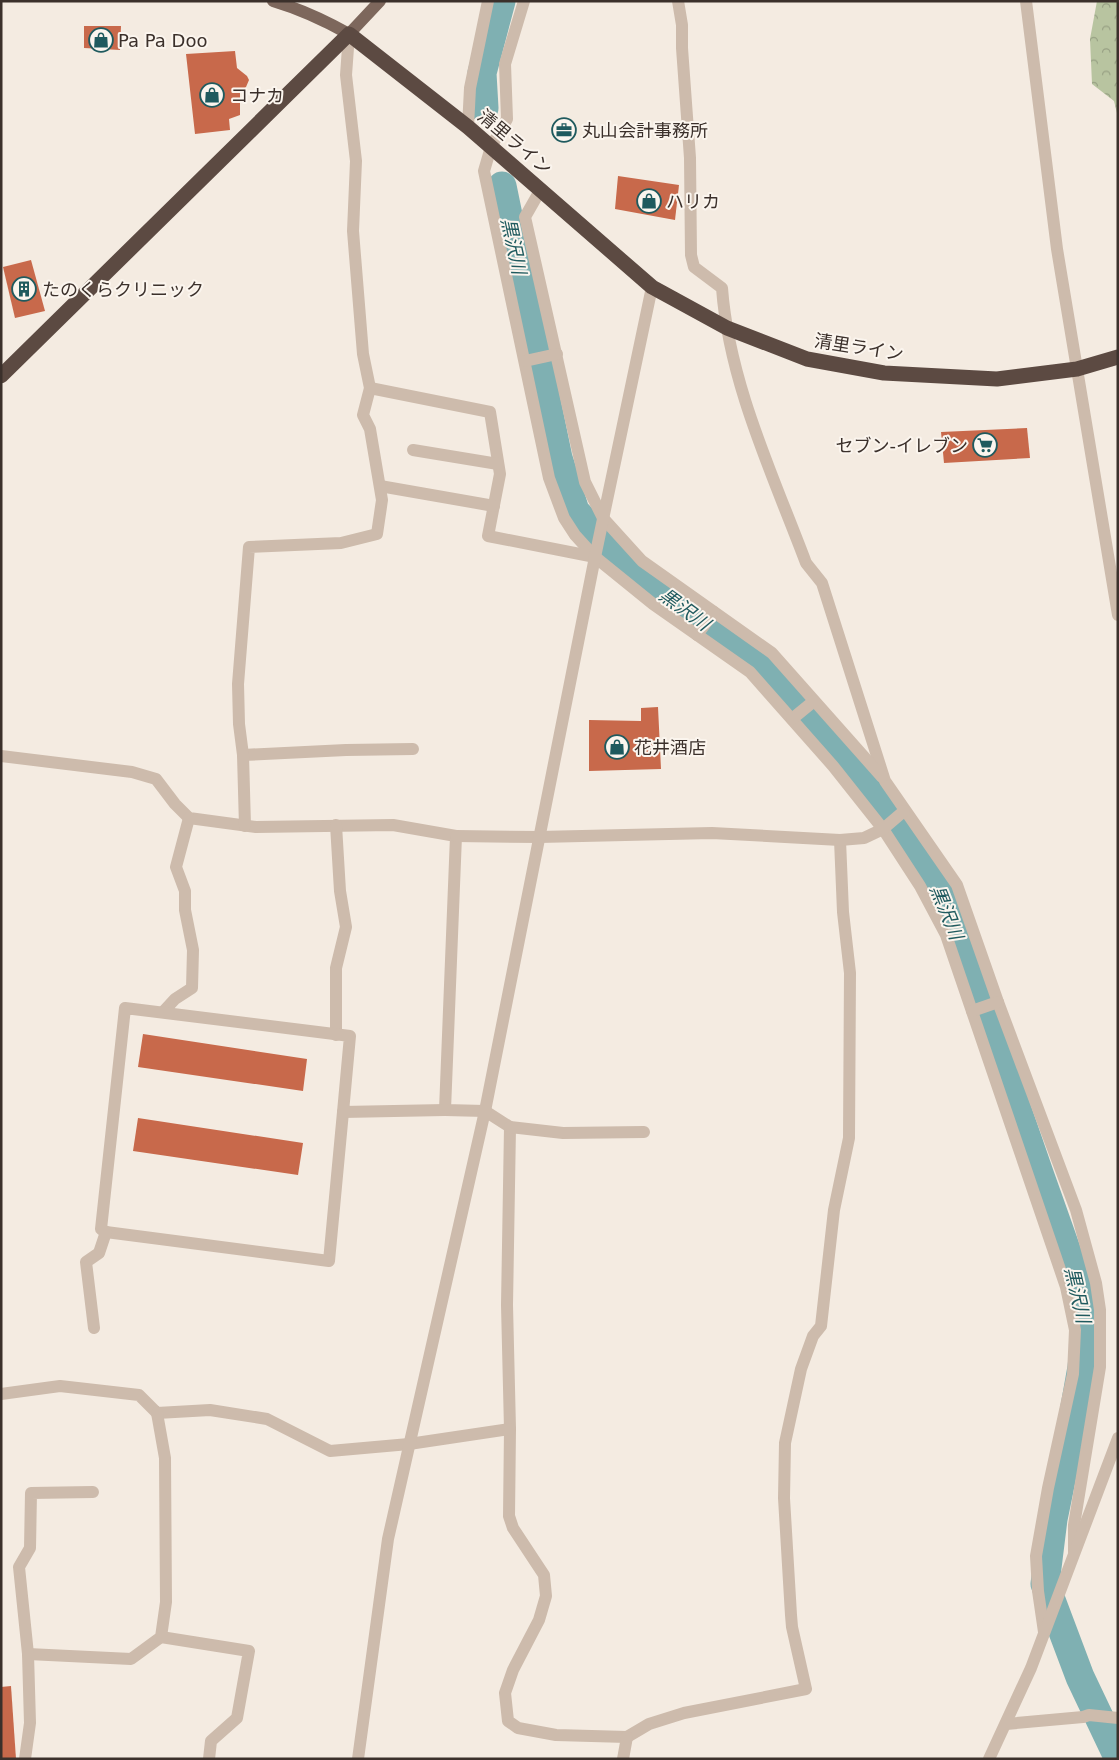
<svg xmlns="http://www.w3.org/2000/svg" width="1119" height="1760" font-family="'DejaVu Sans','Noto Sans JP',sans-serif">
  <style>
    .forest { fill: url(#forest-crowns) }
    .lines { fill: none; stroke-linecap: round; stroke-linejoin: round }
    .river { stroke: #7fb0b2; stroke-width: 29 }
    .building { fill: #c8694b }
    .minor { stroke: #cdbbac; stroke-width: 12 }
    .major { stroke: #7d675c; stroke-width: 12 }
    .highway { stroke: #5c4a42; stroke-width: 15 }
    .labels { text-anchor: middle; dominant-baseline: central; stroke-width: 4; stroke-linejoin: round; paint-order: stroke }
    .poi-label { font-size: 18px; fill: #3b302b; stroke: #fbf5ee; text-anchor: start }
    .street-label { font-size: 18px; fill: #3b302b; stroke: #fbf5ee }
    .water-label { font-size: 19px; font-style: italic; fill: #1f5a5e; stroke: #fbf5ee }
  </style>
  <defs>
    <pattern id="forest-crowns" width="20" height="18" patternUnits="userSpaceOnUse" patternTransform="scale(1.25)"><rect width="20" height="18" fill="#b8c4a0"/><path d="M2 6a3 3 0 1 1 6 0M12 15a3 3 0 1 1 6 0" fill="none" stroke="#97a083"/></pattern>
  </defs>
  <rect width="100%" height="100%" fill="#f4ebe1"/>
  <!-- forest -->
  <path class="forest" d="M 1097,1 L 1118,1 L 1118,117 L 1114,101 L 1092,84 L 1090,39 Z"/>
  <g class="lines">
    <!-- river -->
    <g class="river">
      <path d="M 484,108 L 482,73 L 501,1"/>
      <path d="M 502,186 L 558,458 L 575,511 L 624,564 L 668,598 L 745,653 L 783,691 L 854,772 L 903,834 L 941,890 L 1040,1176 L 1079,1286 L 1086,1332 L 1082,1367 L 1068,1446 L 1053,1519 L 1045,1584 L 1080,1677 L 1118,1757"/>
    </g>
  </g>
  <!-- building -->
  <g class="building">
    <path d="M 84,26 L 121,26 L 120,50 L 84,48 Z"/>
    <path d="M 235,51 L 237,68 L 247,76 L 249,80 L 246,87 L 240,93 L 240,115 L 229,119 L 230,130 L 195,134 L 186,54 Z"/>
    <path d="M 618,176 L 679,185 L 675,220 L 615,209 Z"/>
    <path d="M 31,260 L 45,311 L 15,318 L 3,267 Z"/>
    <path d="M 1027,428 L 1030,458 L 944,463 L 941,432 Z"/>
    <path d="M 658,707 L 661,769 L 589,771 L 589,720 L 641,721 L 641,708 Z"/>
    <path d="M 143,1034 L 307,1059 L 303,1091 L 138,1067 Z"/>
    <path d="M 138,1118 L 303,1143 L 298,1175 L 133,1151 Z"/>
    <path d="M 11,1686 L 16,1759 L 1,1759 L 1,1687 Z"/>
  </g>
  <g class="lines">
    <!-- minor -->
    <g class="minor">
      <path d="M 524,1 L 505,64 L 507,119 L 491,147 L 484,171 L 549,478 L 564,518 L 575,535 L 595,557 L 653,604 L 750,672 L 833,766 L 883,829 L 920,886 L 946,935 L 1066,1287 L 1075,1330 L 1073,1374 L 1048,1488 L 1036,1556 L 1038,1591 L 1044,1632"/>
      <path d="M 678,1 L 682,25 L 682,48 L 690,158 L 691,255 L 694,267 L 722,288 C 729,383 773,475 806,563 L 822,583 L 885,781 L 957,885 L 998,1002 L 1076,1210 L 1096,1283 L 1100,1310 L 1100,1367 L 1074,1525 L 1074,1552"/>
      <path d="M 1026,1 L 1057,249 L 1118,615"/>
      <path d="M 468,127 L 470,88 L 488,1"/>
      <path d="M 541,189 L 525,217 L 585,482 L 603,518 L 642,561 L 772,653 L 882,777"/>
      <path d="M 525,361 L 557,354"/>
      <path d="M 370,388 L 490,412 L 500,474 L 488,536 L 595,557"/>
      <path d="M 413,450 L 498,464"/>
      <path d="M 380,486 L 494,506"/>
      <path d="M 697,635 L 714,612"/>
      <path d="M 792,719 L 814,701"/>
      <path d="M 243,755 L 346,750 L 413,749"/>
      <path d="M 1,756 L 132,772 L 156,779 L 175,804 L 189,818 L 256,827 L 393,825 L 456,836 L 445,1110 L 485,1111 L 510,1127 L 507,1305 L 510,1429 L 509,1516 L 513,1528 L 544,1575 L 546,1596 L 539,1620 L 513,1670 L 505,1693 L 508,1721 L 518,1728 L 556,1735 L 627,1737 L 649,1724 L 684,1713 L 806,1689 L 792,1627 L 791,1615 L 784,1498 L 785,1443 L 801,1369 L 813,1336 L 821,1326 L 834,1210 L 849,1138 L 850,973 L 843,912 L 840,840"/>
      <path d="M 245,826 L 243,755 L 239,724 L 238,684 L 249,547 L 341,543 L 377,534 L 382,500 L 370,429 L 363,415 L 370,388 L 363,354 L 353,231 L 356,161 L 346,75 L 349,34"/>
      <path d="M 456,836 L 539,837 L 712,833 L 840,840 L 864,838 L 883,829 L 904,811"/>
      <path d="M 972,1011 L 998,1002"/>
      <path d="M 163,1012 L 175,999 L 192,988 L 193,950 L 185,910 L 185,891 L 176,867 L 189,818"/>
      <path d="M 336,1035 L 336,968 L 346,927 L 340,891 L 336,825"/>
      <path d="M 510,1127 L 563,1133 L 644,1132"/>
      <path d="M 106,1232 L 329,1261 L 343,1112"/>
      <path d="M 94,1328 L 86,1262 L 99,1253 L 106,1232 L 101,1229 L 125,1008 L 350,1036 L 343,1112 L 445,1110"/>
      <path d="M 1,1394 L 60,1386 L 139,1395 L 157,1413 L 210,1410 L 267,1419 L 330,1451 L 409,1444 L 510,1429"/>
      <path d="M 161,1637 L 249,1651 L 237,1718 L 211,1741 L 209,1759"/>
      <path d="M 28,1654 L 131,1659 L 161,1637 L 166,1602 L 165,1458 L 157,1413"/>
      <path d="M 1006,1724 L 1083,1717 L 1089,1715 L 1118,1718"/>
      <path d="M 25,1759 L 30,1723 L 28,1654 L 19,1567 L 30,1548 L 31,1493 L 93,1492"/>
      <path d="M 358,1759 L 388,1539 L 485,1111 L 595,557 L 652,287"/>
      <path d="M 623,1759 L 627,1737"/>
      <path d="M 989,1759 L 1031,1668 L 1118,1438"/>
    </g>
    <!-- major -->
    <path class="major" d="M 273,1 C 300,9 324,20 349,34 L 380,1"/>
    <!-- highway -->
    <path class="highway" d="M 1,376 L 349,34 L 468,127 L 652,287 L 727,328 L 807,359 L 884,373 L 997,379 L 1077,369 L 1118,357"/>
  </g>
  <!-- icons -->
  <defs>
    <g id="shop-ring" transform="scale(1.25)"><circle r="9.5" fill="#fbf5ee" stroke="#1f5a5e" stroke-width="1.5"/><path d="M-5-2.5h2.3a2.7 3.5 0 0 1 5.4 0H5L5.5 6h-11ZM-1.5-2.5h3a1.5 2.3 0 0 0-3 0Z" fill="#1f5a5e"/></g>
    <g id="office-ring" transform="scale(1.25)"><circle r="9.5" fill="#fbf5ee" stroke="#1f5a5e" stroke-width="1.5"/><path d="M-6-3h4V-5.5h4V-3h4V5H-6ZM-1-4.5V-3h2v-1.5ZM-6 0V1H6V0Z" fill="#1f5a5e"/></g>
    <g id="building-ring" transform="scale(1.25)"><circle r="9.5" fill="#fbf5ee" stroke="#1f5a5e" stroke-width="1.5"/><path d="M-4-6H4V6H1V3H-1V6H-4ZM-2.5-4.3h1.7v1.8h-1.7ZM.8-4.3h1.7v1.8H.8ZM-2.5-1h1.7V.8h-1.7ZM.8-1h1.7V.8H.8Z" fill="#1f5a5e"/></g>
    <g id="supermarket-ring" transform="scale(1.25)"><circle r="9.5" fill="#fbf5ee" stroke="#1f5a5e" stroke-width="1.5"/><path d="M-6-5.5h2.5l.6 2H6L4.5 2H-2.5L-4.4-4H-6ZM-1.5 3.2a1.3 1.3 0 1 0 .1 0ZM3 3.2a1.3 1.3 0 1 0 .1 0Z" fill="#1f5a5e"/></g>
  </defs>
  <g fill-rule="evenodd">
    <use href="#shop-ring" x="101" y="40"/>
    <use href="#shop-ring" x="212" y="95"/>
    <use href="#office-ring" x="564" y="130"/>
    <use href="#shop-ring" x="649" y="201"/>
    <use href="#building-ring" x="24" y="289"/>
    <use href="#supermarket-ring" x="985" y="445"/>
    <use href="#shop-ring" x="617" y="747"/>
  </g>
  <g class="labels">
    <!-- poi labels -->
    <g class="poi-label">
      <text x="118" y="40">Pa Pa Doo</text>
      <text x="230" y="95">コナカ</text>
      <text x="582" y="130">丸山会計事務所</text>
      <text x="666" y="201">ハリカ</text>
      <text x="42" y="289">たのくらクリニック</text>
      <text x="968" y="445" text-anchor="end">セブン-イレブン</text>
      <text x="634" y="747">花井酒店</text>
    </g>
    <!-- street labels -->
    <g class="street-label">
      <text transform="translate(515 142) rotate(40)">清里ライン</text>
      <text transform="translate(859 347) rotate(9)">清里ライン</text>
    </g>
    <!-- water labels -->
    <g class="water-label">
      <text transform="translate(514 246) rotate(78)">黒沢川</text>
      <text transform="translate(685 609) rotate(36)">黒沢川</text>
      <text transform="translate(947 912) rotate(68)">黒沢川</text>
      <text transform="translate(1078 1295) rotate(77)">黒沢川</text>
    </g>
  </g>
  <!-- border -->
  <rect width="1119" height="1760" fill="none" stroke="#3b302b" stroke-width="5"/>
</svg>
